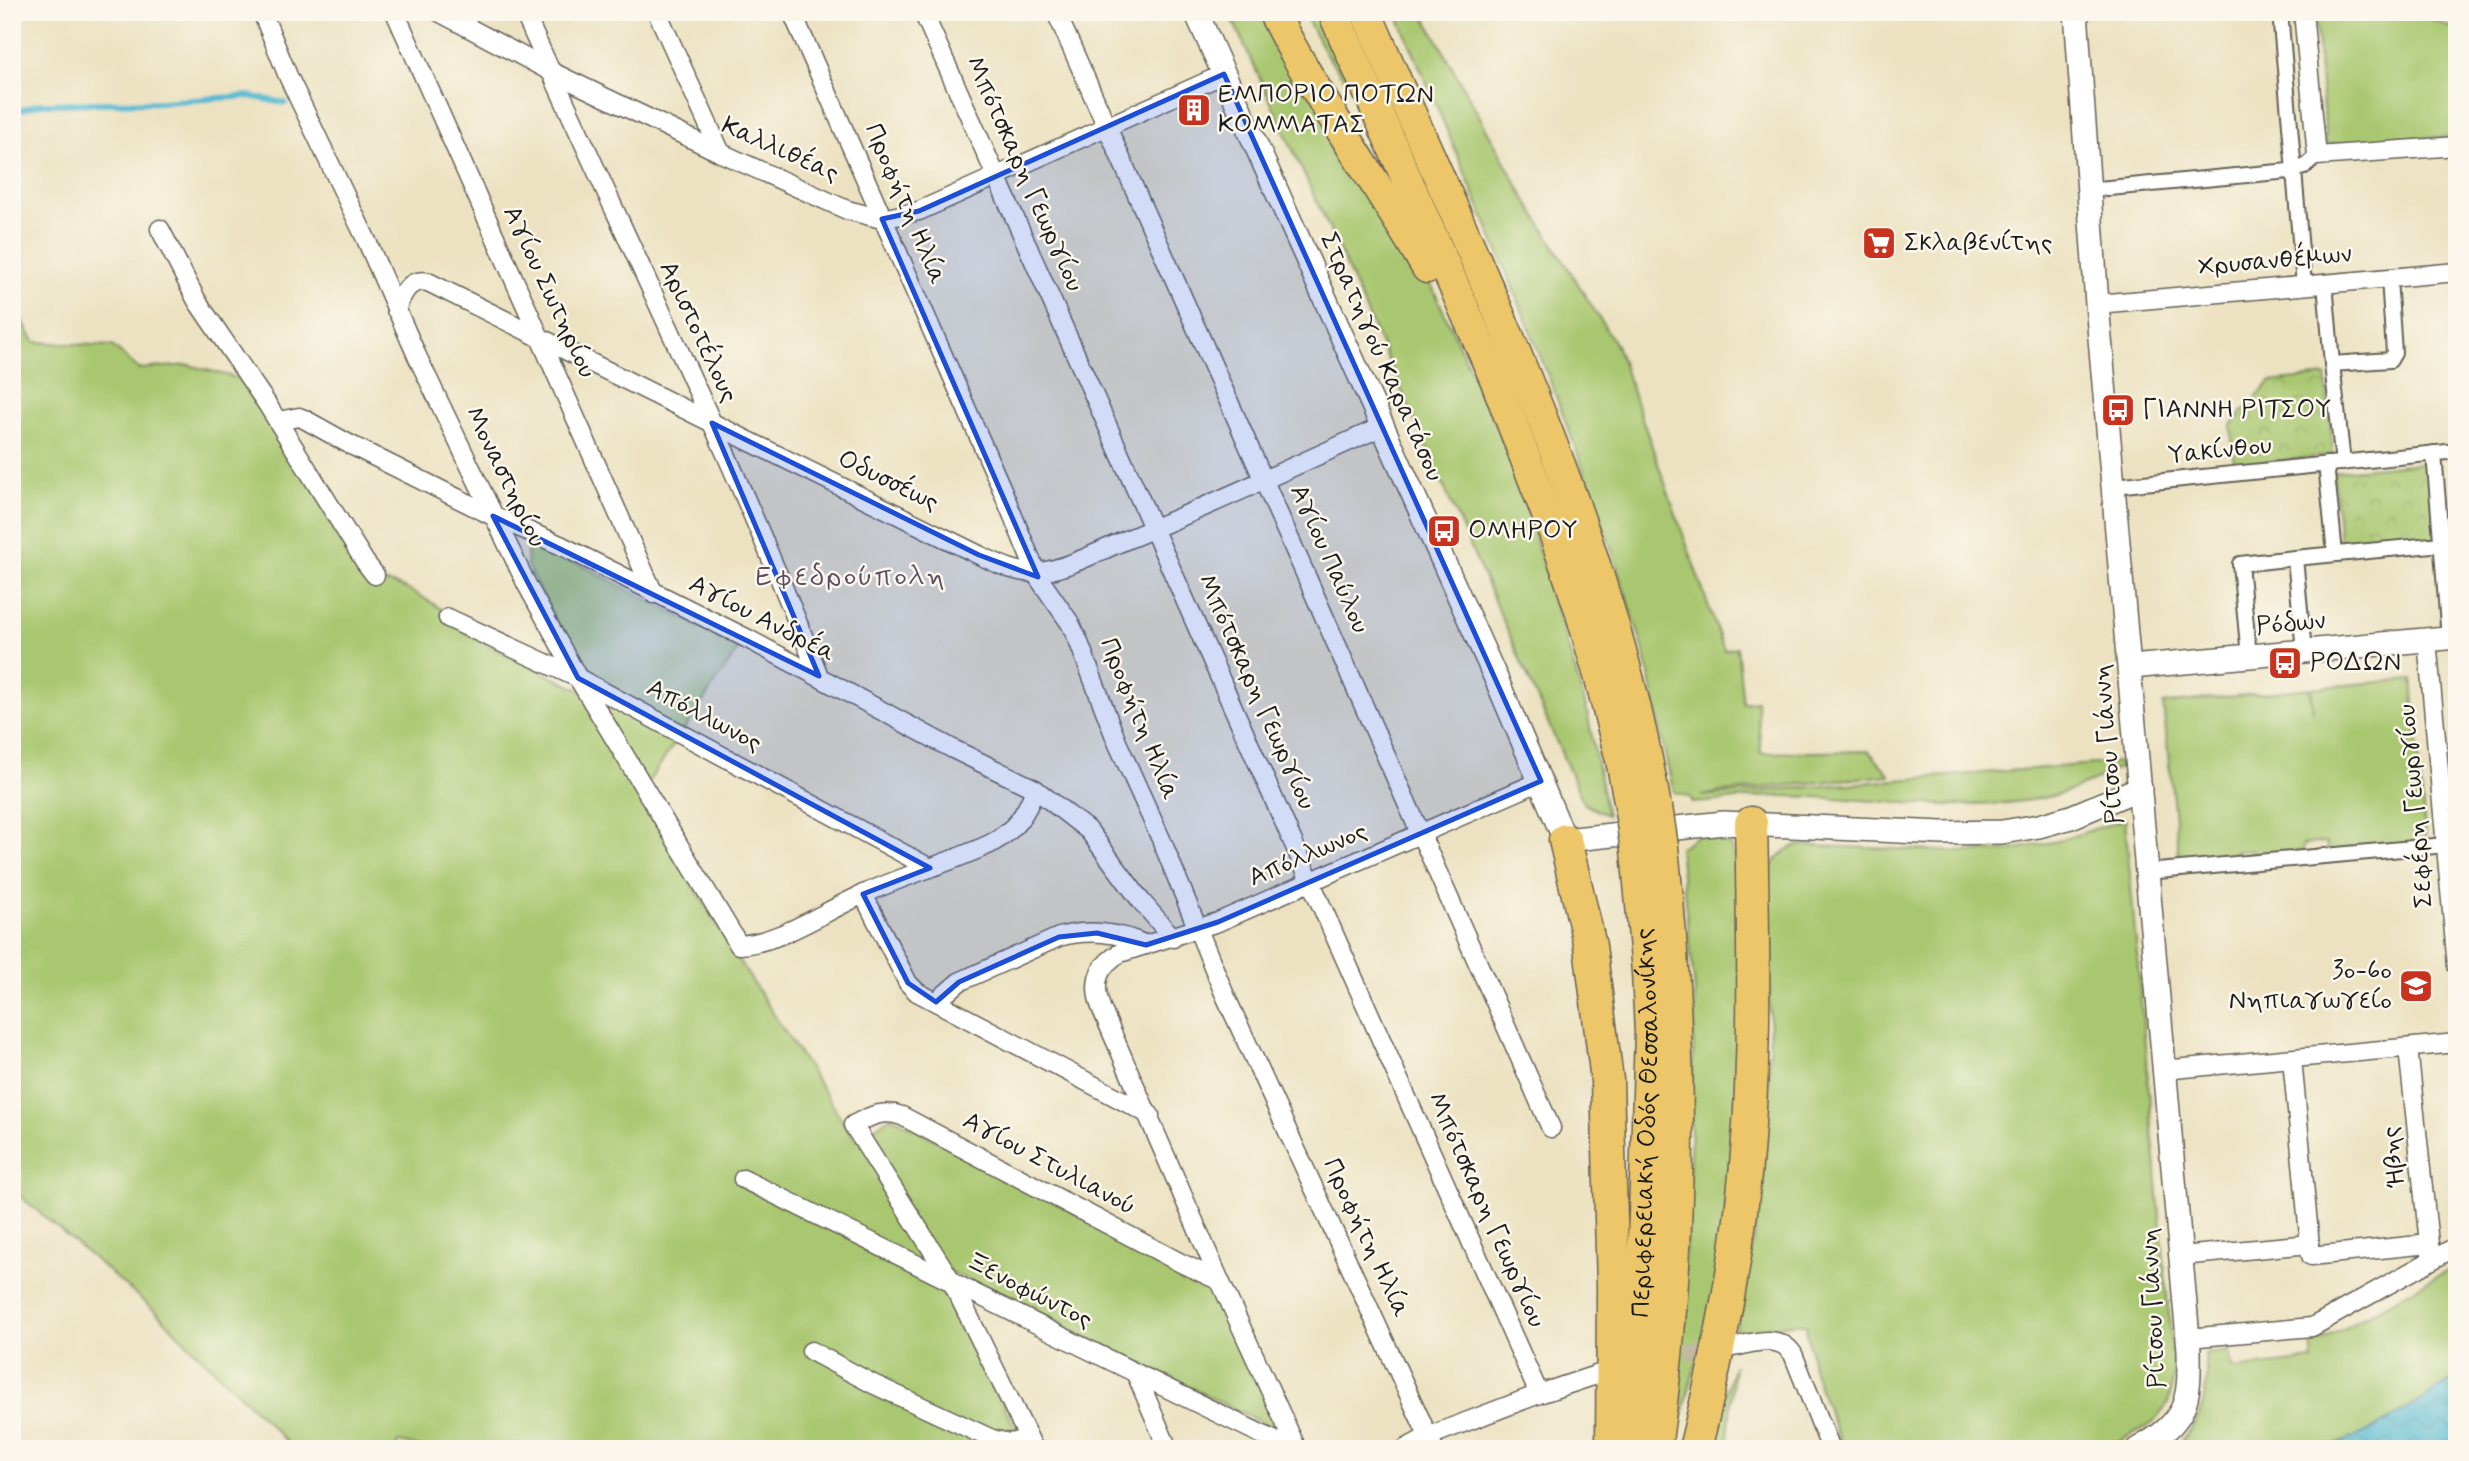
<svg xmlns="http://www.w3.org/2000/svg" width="2469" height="1461" font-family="Mynerve,sans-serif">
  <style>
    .grass { fill: #a9c76f; stroke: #627246; stroke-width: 2 }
    .park { fill: url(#park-crowns); stroke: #627246; stroke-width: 2 }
    .water { fill: url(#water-waves); stroke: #386a77; stroke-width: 2 }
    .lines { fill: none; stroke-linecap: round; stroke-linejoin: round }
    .stream { stroke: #54b9d2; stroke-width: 6 }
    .minor-tunnel { stroke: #c2baa0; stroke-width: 18; stroke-dasharray: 18 9; stroke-linecap: butt }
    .pedestrian-casing { stroke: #656156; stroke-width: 18 }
    .minor-casing { stroke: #656156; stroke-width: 21 }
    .tertiary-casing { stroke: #656156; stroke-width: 26 }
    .trunk-casing { stroke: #656156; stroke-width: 33 }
    .motorway-casing { stroke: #656156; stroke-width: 35 }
    .pedestrian { stroke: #fff; stroke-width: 14 }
    .minor { stroke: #fff; stroke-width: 18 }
    .tertiary { stroke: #fff; stroke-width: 23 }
    .trunk { stroke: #ecc669; stroke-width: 30 }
    .motorway { stroke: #ecc669; stroke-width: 32 }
    .motorway-bridge-casing { stroke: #656156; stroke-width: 35; stroke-linecap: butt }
    .motorway-bridge { stroke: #ecc669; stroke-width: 32 }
    .marked { fill: #1d4ed8; fill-opacity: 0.2; stroke: #1d4ed8; stroke-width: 5; stroke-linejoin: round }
    .labels { text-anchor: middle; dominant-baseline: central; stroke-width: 5; stroke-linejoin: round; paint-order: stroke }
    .poi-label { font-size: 26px; fill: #1c1c1c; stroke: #fbf7ec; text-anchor: start }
    .street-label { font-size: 26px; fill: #1c1c1c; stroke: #fbf7ec }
    .neighbourhood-label { font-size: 28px; letter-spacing: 2px; fill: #5b4c64; stroke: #fbf7ec }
  </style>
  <defs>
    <pattern id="park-crowns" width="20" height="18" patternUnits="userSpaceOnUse" patternTransform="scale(1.75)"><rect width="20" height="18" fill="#a9c76f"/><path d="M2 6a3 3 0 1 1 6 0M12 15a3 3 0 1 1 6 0" fill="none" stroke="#91aa60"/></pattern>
    <pattern id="water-waves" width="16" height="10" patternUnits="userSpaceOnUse" patternTransform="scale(1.75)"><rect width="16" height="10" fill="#54b9d2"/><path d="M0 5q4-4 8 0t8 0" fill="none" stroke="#499eb4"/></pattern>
  </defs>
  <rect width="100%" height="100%" fill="#fbf7ec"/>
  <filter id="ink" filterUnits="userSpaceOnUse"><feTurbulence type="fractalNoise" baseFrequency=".0143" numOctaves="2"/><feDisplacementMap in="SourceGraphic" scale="14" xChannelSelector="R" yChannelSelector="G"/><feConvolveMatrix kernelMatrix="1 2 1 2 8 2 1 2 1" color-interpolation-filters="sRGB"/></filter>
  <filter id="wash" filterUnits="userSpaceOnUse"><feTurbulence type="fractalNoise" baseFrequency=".00686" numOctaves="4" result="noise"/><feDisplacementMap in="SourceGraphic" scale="28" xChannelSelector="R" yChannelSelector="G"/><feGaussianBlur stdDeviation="1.57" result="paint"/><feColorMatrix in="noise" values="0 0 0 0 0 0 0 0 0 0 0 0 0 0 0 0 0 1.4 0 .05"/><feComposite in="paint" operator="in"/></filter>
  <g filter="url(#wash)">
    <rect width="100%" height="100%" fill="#ece2c1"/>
    <!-- grass -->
    <g class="grass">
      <path d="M 1229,12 L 1268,12 L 1425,271 L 1511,458 L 1586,707 L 1607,815 L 1584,804 L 1341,254 Z"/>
      <path d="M 1303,12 L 1323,12 L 1366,106 L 1327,56 Z"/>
      <path d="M 1396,12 L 1422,12 L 1524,197 L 1616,345 L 1724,650 L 1737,647 L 1743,703 L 1757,701 L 1761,753 L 1869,751 L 1890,775 L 1721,792 L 1701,796 L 2131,761 C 2106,775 2077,791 2048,797 C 1961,815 1871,797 1783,796 C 1753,796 1723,801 1693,803 L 1690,797 L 1674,792 C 1660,742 1655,688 1640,638 C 1574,423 1485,218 1396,12 Z"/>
      <path d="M 2315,12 L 2429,18 L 2457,30 L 2457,136 L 2326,144 Z"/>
      <path d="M 12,301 L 34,342 L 112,346 L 139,369 L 189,365 L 241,379 L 376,583 C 396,578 431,603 450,614 L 448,623 L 529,666 L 597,698 L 527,566 L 527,553 L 531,546 L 547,548 L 589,569 L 739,648 L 639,796 L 739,961 L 856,1141 L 891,1116 L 1215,1287 L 1281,1432 L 983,1286 L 934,1265 L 1026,1449 L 428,1449 L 399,1442 L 396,1449 L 294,1449 L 156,1312 L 12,1189 Z"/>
      <path d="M 2412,679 L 2426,844 L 2328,853 L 2326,842 L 2303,845 L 2303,852 L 2253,857 L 2252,850 L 2234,852 L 2234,858 L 2184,863 L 2183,858 L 2179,858 L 2163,704 L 2310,688 L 2313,712 L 2312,688 Z"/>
      <path d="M 2125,819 L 2174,1375 L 2168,1404 L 2153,1423 L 2105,1449 L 1844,1449 L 1823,1399 L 1813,1368 L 1806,1326 C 1790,1317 1752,1337 1733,1341 C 1748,1275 1760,1209 1766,1141 C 1773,1054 1768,967 1767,880 C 1772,863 1780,852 1797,845 L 1966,852 L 2005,851 L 2058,841 Z"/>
      <path d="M 1701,833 L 1719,834 L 1729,840 L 1741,880 L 1745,1045 L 1718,1277 L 1674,1449 L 1665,1449 L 1688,1225 L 1695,991 L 1679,848 Z"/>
      <path d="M 2457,1265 L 2457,1401 L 2386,1449 L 2173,1449 C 2203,1423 2210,1392 2205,1354 L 2229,1351 L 2232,1369 L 2313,1360 L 2311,1344 L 2321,1341 Z"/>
      <path d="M 1734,1365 L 1727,1449 L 1708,1449 Z"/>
    </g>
    <!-- park -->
    <g class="park">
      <path d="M 2326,376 L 2333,455 L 2234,466 L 2231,425 L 2270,382 Z"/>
      <path d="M 2429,462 L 2436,539 L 2341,549 L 2333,472 Z"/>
    </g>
    <!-- water -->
    <path class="water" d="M 2457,1377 L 2457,1440 L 2440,1449 L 2321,1449 C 2368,1437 2416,1404 2457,1377 Z"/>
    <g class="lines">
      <!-- stream -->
      <path class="stream" d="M 12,113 L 39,104 L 163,102 L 248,96 L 285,103"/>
    </g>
  </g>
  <g filter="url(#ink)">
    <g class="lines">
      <!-- minor-tunnel -->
      <path class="minor-tunnel" d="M 1660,1361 L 1722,1349"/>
      <!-- pedestrian casing -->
      <g class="pedestrian-casing">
        <g id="pedestrian">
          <path d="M 2280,12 L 2304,285"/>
          <path d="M 2088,190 L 2289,171 L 2304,167 L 2317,156"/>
          <path d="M 2325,283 L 2332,364"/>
          <path d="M 2434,453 L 2449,638"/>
          <path d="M 2343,463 L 2332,364 L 2390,360 L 2394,353 L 2389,278"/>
          <path d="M 2326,464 L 2335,554"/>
          <path d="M 2114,486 L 2457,451"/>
          <path d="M 2304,651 L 2295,558 L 2442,544"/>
          <path d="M 2249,656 L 2240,564 L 2295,558"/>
          <path d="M 2147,872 L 2446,845"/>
        </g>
      </g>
      <!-- minor casing -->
      <g class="minor-casing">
        <g id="minor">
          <path d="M 262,12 L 288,76 L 366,239 L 417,356 L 527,585 L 578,678 L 739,945 C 783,942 824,911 864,894 C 905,875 949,863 990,844 C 1014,831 1026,815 1035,789"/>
          <path d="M 395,12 L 654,594"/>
          <path d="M 439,12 L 550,71 L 721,153 L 847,210 L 882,219 L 919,211 L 1224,74"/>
          <path d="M 524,12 C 623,233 731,451 819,676"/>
          <path d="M 657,12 L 721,153"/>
          <path d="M 792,12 L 1001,487 L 1038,577 L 1070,623 L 1078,640 L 1117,742 L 1161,839 L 1224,993 L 1434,1449"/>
          <path d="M 923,12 L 1539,1394"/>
          <path d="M 1056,12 L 1551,1128"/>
          <path d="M 2303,12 L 2317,156 L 2457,146"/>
          <path d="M 2454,12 L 2457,14"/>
          <path d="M 160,229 L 197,301 L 267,404 L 365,562 L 375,575"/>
          <path d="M 2097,304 L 2457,272"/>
          <path d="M 396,310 C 402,294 409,278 428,282 L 979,555 C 998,564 1019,575 1040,572 C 1069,568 1099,551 1126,540 C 1212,505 1296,465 1381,427"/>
          <path d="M 278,421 L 299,417 L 304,419 L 349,444 L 493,516 L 560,545 L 748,639 L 953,749 L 1035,789 L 1089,831 L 1141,901 L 1173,938"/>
          <path d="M 448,618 L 578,678 L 930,868"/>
          <path d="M 2427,640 L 2457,966"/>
          <path d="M 863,894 L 908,983 L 917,992 L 936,1002 L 959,982 L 1059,937 C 1088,929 1119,932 1146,945"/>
          <path d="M 936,1002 L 1150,1115"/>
          <path d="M 2408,1048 L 2430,1253"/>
          <path d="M 2292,1059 L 2311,1256 L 2429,1244"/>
          <path d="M 2163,1070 L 2457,1043"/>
          <path d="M 743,1179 C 926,1268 1108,1361 1292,1449"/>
          <path d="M 2181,1256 L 2310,1244"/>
          <path d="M 2188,1338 L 2312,1327 L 2457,1246"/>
          <path d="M 1733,1347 C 1754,1343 1779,1333 1793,1354 L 1831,1449"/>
          <path d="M 811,1351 L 873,1384 L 992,1439 L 1009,1443 L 1029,1439"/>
          <path d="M 1136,1374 L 1168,1449"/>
          <path d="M 1034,1449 L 951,1280 L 853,1125 C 870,1116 883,1109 902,1116 L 1181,1263 L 1220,1281"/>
          <path d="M 1297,1449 L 1220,1281 L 1102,1010 C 1092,985 1096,967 1120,953 L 1218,922 L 1541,781"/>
          <path d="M 1405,1449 L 1429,1436 L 1539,1394 L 1602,1373"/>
        </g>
      </g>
      <!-- tertiary casing -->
      <g class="tertiary-casing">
        <g id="tertiary">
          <path d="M 1196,12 L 1498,683 L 1565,840 L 1724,823 L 1942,833 L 2002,832 L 2039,826 L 2071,817 L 2140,788"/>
          <path d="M 2076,12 L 2097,304 L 2189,1350 C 2190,1403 2187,1421 2138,1449"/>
          <path d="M 2131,667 L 2457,637"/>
        </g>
      </g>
      <!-- trunk casing -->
      <g class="trunk-casing">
        <g id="trunk">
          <path d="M 1273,12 C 1318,101 1377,182 1427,268"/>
          <path d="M 1333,12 L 1495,379 L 1554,533 L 1580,610 L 1600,679 L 1621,760 L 1631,811"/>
          <path d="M 1366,12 C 1478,270 1609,527 1656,807"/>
        </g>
      </g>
      <!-- motorway casing -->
      <g class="motorway-casing">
        <g id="motorway">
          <path d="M 1565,840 L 1590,946 L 1607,1080 L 1613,1287 L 1612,1449"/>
          <path id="s1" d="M 1629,1449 L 1640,1363 L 1651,1033 L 1648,972 L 1637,850"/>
          <path d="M 1655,1449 C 1683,1250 1683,1047 1662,847"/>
          <path d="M 1695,1449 C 1714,1373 1730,1297 1740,1220 C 1757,1088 1754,955 1751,823"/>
        </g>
      </g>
      <!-- pedestrian -->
      <use href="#pedestrian" class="pedestrian"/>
      <!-- minor -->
      <use href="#minor" class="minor"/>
      <!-- tertiary -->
      <use href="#tertiary" class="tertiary"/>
      <!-- trunk -->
      <use href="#trunk" class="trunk"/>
      <!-- motorway -->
      <use href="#motorway" class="motorway"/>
      <!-- motorway-bridge casing -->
      <g class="motorway-bridge-casing">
        <g id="motorway-bridge">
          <path d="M 1656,807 L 1662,847"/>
          <path d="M 1631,811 L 1637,850"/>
        </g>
      </g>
      <!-- motorway-bridge -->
      <use href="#motorway-bridge" class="motorway-bridge"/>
    </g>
  </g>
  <!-- marked area -->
  <path class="marked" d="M 1224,74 L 1541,781 L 1218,922 L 1146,945 L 1097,933 L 1059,937 L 959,982 L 936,1002 L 908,983 L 863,894 L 930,868 L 578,678 L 493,516 L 819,676 L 712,423 L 979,555 L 1038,577 L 882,219 L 919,211 Z"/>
  <!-- icons -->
  <defs>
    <g id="building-square" transform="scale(1.75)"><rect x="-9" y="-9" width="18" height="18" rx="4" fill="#c8321e" stroke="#fbf7ec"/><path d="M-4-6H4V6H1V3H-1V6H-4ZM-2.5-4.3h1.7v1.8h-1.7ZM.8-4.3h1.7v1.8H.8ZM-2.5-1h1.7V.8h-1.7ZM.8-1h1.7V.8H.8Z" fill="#fff"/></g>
    <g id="supermarket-square" transform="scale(1.75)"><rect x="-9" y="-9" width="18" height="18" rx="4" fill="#c8321e" stroke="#fbf7ec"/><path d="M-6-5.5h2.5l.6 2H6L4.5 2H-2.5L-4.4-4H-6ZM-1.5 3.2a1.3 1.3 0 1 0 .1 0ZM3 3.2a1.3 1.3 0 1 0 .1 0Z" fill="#fff"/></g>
    <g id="bus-square" transform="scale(1.75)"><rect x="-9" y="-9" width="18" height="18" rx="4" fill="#c8321e" stroke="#fbf7ec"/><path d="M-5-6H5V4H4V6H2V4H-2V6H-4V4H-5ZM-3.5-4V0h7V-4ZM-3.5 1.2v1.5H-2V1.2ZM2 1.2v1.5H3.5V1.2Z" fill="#fff"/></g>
    <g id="school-square" transform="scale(1.75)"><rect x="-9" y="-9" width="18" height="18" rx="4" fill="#c8321e" stroke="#fbf7ec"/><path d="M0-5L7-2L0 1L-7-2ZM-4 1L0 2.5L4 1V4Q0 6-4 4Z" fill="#fff"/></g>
  </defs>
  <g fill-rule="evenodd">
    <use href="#building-square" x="1194" y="110"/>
    <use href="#supermarket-square" x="1879" y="243"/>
    <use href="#bus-square" x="2118" y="410"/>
    <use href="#bus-square" x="1444" y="531"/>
    <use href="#bus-square" x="2285" y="663"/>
    <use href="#school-square" x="2416" y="986"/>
  </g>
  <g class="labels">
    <!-- poi labels -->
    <g class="poi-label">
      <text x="1218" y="95">ΕΜΠΟΡΙΟ ΠΟΤΩΝ<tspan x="1218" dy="30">ΚΟΜΜΑΤΑΣ</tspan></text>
      <text x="1904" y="243">Σκλαβενίτης</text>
      <text x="2142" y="410">ΓΙΑΝΝΗ ΡΙΤΣΟΥ</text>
      <text x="1468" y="531">ΟΜΗΡΟΥ</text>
      <text x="2310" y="663">ΡΟΔΩΝ</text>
      <text x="2392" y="971" text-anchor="end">3ο-6ο<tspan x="2392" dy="30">Νηπιαγωγείο</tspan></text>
    </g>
    <!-- street labels -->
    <g class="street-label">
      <text transform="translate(780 150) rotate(24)">Καλλιθέας</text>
      <text transform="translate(1024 174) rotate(66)">Μπότσκαρη Γεωργίου</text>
      <text transform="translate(905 204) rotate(67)">Προφήτη Ηλία</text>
      <text transform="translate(2275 261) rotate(-5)">Χρυσανθέμων</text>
      <text transform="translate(549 292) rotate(65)">Αγίου Σωτηρίου</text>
      <text transform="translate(698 332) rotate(65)">Αριστοτέλους</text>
      <text transform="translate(1381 357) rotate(66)">Στρατηγού Καρατάσου</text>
      <text transform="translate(2220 451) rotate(-6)">Υακίνθου</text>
      <text transform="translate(505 477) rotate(64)">Μοναστηρίου</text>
      <text transform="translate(888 481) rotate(26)">Οδυσσέως</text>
      <text transform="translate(1329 559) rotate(66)">Αγίου Παύλου</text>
      <text transform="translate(762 619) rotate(27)">Αγίου Ανδρέα</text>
      <text transform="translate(2291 624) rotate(-5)">Ρόδων</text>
      <text transform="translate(1256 692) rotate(66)">Μπότσκαρη Γεωργίου</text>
      <text transform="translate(704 716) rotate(28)">Απόλλωνος</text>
      <text transform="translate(1139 719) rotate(68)">Προφήτη Ηλία</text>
      <text transform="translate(2109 744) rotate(-95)">Ρίτσου Γιάννη</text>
      <text transform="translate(2416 806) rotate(-95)">Σεφέρη Γεωργίου</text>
      <text transform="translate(1308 855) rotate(-23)">Απόλλωνος</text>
      <text stroke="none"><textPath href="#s1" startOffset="327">Περιφερειακή Οδός Θεσσαλονίκης</textPath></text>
      <text transform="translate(2394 1157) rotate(-96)">Ήβης</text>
      <text transform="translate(1049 1164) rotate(28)">Αγίου Στυλιανού</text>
      <text transform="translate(1486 1210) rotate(66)">Μπότσκαρη Γεωργίου</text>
      <text transform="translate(1366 1238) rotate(65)">Προφήτη Ηλία</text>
      <text transform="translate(1029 1291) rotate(27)">Ξενοφώντος</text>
      <text transform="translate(2154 1308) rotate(-93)">Ρίτσου Γιάννη</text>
    </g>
    <!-- neighbourhood labels -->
    <g class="neighbourhood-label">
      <text x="851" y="577">Εφεδρούπολη</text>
    </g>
  </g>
  <!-- margin -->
  <rect width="2469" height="1461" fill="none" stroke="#fbf7ec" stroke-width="42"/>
</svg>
